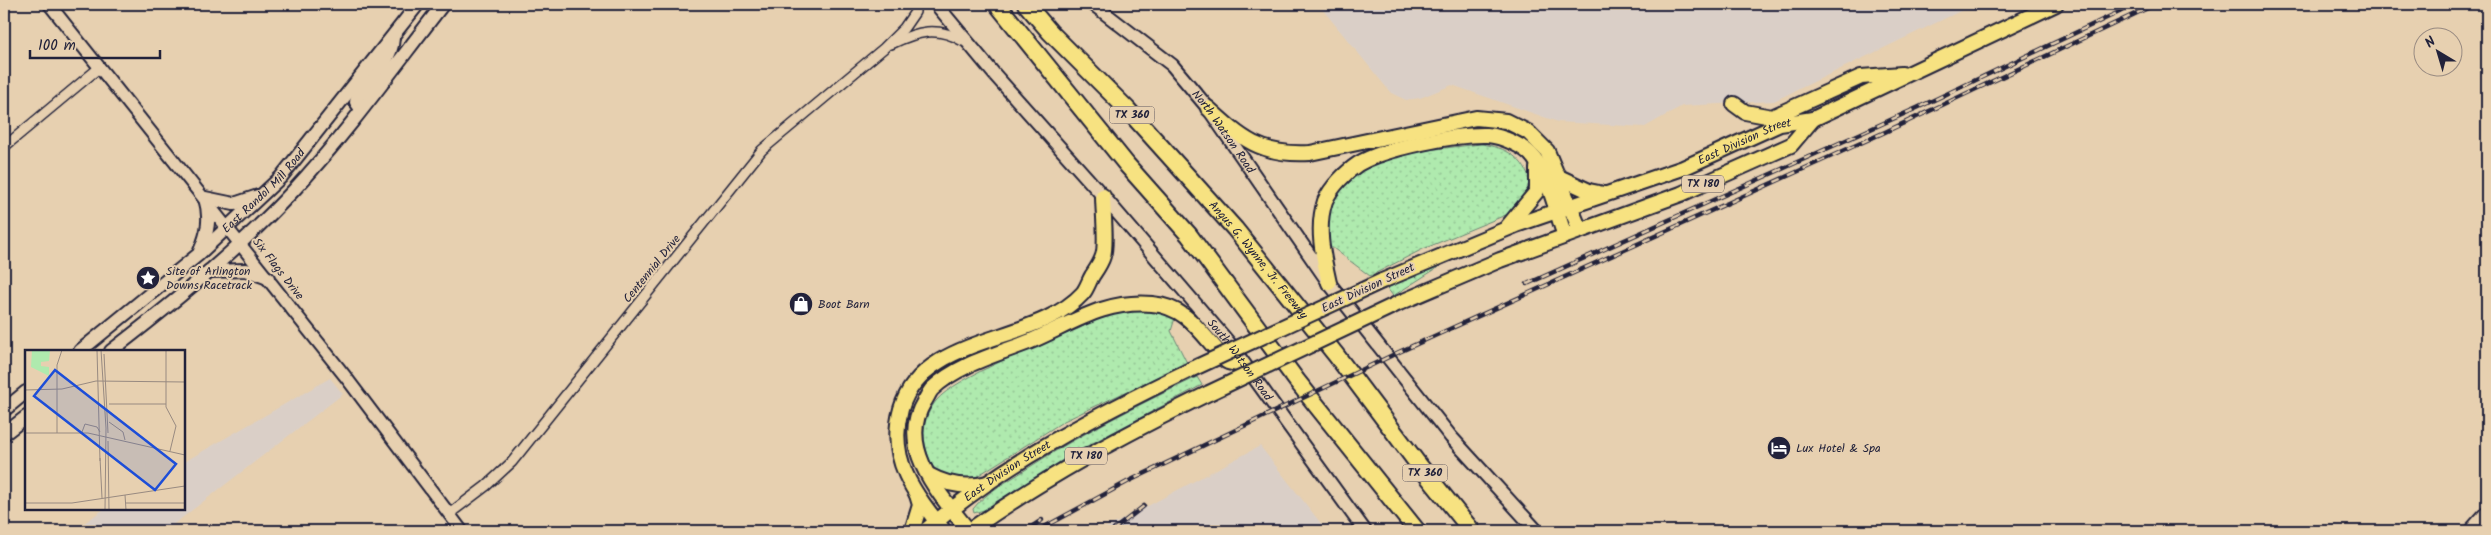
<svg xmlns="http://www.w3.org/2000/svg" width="2491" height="535" font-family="Kalam,sans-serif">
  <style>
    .built { fill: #dacfc7 }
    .grass { fill: url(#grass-dots); stroke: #688674 }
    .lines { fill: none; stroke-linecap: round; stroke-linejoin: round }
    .minor-casing { stroke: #22223b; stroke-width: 12 }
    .tertiary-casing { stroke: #22223b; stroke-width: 15 }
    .secondary-casing { stroke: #22223b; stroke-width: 16 }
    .primary-casing { stroke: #22223b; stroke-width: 18 }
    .motorway-casing { stroke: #22223b; stroke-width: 20 }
    .minor { stroke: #e7d0b0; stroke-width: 9 }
    .tertiary { stroke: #e7d0b0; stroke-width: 11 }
    .secondary { stroke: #e7d0b0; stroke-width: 12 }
    .primary { stroke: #f7e281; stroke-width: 14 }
    .motorway { stroke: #f7e281; stroke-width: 16 }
    .rail-casing { stroke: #22223b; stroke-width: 4.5 }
    .rail { stroke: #e7d0b0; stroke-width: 2.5; stroke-dasharray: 8; stroke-linecap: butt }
    .primary-bridge-casing { stroke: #22223b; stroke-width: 18; stroke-linecap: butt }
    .primary-bridge { stroke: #f7e281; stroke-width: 14 }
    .labels { text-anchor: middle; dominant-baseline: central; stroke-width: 4; stroke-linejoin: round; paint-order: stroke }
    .shield { fill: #e7d0b0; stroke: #5d565e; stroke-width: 1 }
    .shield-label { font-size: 11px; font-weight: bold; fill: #22223b }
    .street-label { font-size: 12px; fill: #22223b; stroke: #e7d0b0 }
    .poi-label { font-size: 12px; fill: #22223b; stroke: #e7d0b0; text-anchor: start }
    .inset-road { fill: none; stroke: #988a81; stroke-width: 1 }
    .view { fill: #1d4ed8; fill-opacity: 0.15; stroke: #1d4ed8; stroke-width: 2.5 }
    .inset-edge { fill: none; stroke: #22223b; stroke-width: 2.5 }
  </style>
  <defs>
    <pattern id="grass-dots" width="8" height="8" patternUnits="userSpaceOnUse" patternTransform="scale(1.25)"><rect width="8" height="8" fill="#afeaae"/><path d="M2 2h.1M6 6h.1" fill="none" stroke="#96c897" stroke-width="1.8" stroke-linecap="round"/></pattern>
  </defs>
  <rect width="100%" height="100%" fill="#e7d0b0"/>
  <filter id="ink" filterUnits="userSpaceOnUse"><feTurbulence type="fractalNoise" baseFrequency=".02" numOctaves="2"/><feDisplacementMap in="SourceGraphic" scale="10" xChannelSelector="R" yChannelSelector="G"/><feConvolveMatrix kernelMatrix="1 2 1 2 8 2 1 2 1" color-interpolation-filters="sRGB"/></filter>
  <g filter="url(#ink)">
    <!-- built -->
    <g class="built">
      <path d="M 1318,4 L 1975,4 L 1774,101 L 1682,106 L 1645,127 L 1558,122 L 1452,85 L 1420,98 L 1406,100 L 1391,93 Z"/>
      <path d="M 330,378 L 343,394 L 165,531 L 73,531 L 104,509 L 184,509 L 184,462 Z"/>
      <path d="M 1260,446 L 1327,531 L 1101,531 Z"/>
    </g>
    <!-- grass -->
    <g class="grass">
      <path d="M 1481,144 C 1506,147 1525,158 1531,184 L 1528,185 L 1527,192 L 1523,195 L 1524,198 L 1513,212 L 1423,249 L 1370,276 L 1333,248 L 1326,248 C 1315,153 1413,152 1481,144 Z"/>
      <path d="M 1444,260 L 1445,263 L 1393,296 L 1387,288 Z"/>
      <path d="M 1139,310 L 1166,314 L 1175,318 L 1171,331 L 1187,363 L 1064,421 L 971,480 L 970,478 L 963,480 L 961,477 C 943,477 934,474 928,455 C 921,435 923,417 936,401 C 955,377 1046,342 1078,329 C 1090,323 1103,315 1116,312 C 1123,311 1132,311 1139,310 Z"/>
      <path d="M 1197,377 L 1202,385 L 1072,454 L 987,509 L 974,513 L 973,509 C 986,492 1007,482 1025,470 C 1080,434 1138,405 1197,377 Z"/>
    </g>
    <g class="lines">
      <!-- minor casing -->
      <g class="minor-casing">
        <g id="minor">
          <path d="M 891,44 C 918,31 937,26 963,41"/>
          <path d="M 4,147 L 100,67"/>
          <path d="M 449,514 L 486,486 L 512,462 L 762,150 L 884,48 L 904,28 L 915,12 L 915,4"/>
        </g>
      </g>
      <!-- tertiary casing -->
      <g class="tertiary-casing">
        <path id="tertiary" d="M 49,4 L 345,376 L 462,531"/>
      </g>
      <!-- secondary casing -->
      <g class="secondary-casing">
        <g id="secondary">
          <path id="s1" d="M 936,4 L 995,75 L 1103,196 L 1229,343 L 1365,531"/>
          <path id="s2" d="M 1093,4 L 1172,65 L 1208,108 L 1329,283 L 1451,437 L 1537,531"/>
          <path d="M 361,109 L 356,102 L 358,96 C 372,80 392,60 393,38"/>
          <path d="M 200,251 C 208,233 211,218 205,198 L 234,204 L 258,196"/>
          <path d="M 209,271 L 246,270 L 268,278"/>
          <path id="s3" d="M 80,351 L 199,254 L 281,177 L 418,4"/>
          <path d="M 111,351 C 175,302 238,250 293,191 C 348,132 394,67 443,4"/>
          <path d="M 4,410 L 26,392"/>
          <path d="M 4,434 L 26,417"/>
          <path d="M 2470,531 L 2487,512"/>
        </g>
      </g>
      <!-- primary casing -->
      <g class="primary-casing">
        <g id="primary">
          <path d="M 1734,104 L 1745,112 L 1772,117 L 1861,77 L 1902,74"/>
          <path d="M 1208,108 C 1242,139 1261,156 1310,153 L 1476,118 L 1506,121 L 1528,132 L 1547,151 L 1580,230"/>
          <path d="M 1559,177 L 1589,191 L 1604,194"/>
          <path d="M 1508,226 L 1537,191 L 1537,168"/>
          <path id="s4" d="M 1382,281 L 1516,225 L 1683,168 L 1780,124 L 1813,119 L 2056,4"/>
          <path d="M 1329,283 C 1323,256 1316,228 1325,201 C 1331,187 1346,172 1358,164 C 1385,148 1456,134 1487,135 C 1502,136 1525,146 1534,158 C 1550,179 1556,212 1565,236"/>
          <path d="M 1399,303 L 1500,260 L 1681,194 L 1791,145 L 1813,119"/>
          <path d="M 929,475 C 947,485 968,488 988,483"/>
          <path d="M 912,531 L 920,505 L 917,495"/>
          <path id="s5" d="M 925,531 C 1004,463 1097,415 1190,370"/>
          <path d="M 944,531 C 914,493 887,459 901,409 C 923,333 1036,345 1083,293 C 1087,288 1089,281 1092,276 C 1096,270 1101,263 1103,256 C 1107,245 1103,210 1103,196"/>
          <path d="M 969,531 C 941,496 896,448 924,402 C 927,398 929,392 932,389 C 958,364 999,354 1031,341 C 1073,323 1104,300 1152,304 C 1182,306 1197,327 1215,348 C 1219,352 1223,360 1228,362 C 1232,363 1238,364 1243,365"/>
          <path d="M 969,531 C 1045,477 1125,434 1209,393"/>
        </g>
      </g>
      <!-- motorway casing -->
      <g class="motorway-casing">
        <g id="motorway">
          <path d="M 997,4 L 1127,165 L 1189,235 L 1297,381 L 1417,531"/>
          <path id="s6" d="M 1026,4 L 1050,32 L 1127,109 L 1235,229 L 1336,355 L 1418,464 L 1472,531"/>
        </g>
      </g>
      <!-- minor -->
      <use href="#minor" class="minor"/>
      <!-- tertiary -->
      <use href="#tertiary" class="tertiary"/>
      <!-- secondary -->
      <use href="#secondary" class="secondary"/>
      <!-- primary -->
      <use href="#primary" class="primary"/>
      <!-- motorway -->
      <use href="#motorway" class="motorway"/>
      <!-- rail casing -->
      <g class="rail-casing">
        <g id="rail">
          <path d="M 1527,284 L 1917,108 L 2136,4"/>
          <path d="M 1025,531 L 1042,520"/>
          <path d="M 1037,531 L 1129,481 L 1399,352 L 1885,132 L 2156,4"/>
          <path d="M 1112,531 L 1144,506"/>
        </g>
      </g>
      <!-- rail -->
      <use href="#rail" class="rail"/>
      <!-- primary-bridge casing -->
      <g class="primary-bridge-casing">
        <g id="primary-bridge">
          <path d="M 1190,370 L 1382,281"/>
          <path d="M 1209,393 L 1399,303"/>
        </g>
      </g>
      <!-- primary-bridge -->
      <use href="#primary-bridge" class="primary-bridge"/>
    </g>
  </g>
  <!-- icons -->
  <defs>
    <g id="sight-disc" transform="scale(1.25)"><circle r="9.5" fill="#22223b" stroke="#e7d0b0"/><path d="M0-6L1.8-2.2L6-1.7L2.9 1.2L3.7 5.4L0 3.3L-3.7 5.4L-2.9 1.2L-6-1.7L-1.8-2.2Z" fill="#fff"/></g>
    <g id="shop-disc" transform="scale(1.25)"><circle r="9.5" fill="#22223b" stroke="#e7d0b0"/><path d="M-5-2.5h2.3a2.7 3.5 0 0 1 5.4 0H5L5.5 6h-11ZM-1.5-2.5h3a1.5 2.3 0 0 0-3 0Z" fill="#fff"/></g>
    <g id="hotel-disc" transform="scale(1.25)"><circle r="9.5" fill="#22223b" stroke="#e7d0b0"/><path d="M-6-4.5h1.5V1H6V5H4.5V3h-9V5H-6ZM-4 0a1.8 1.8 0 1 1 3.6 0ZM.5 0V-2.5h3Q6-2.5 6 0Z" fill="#fff"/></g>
  </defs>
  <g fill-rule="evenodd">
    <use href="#sight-disc" x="148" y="278"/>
    <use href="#shop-disc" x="801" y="304"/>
    <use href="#hotel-disc" x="1779" y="448"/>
  </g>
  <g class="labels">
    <!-- shield labels -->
    <g class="shield">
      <rect x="1109.5" y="106.5" width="45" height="17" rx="4"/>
      <rect x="1682" y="175.5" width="42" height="17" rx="4"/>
      <rect x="1065" y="447.5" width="42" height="17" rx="4"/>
      <rect x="1402.5" y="464.5" width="45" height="17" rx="4"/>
    </g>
    <g class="shield-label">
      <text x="1132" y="115">TX 360</text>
      <text x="1703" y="184">TX 180</text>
      <text x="1086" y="456">TX 180</text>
      <text x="1425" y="473">TX 360</text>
    </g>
    <!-- street labels -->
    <g class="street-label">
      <text stroke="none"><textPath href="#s2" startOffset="184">North Watson Road</textPath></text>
      <text stroke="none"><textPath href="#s4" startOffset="389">East Division Street</textPath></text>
      <text stroke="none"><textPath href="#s3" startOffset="244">East Randol Mill Road</textPath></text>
      <text stroke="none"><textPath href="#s6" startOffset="346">Angus G. Wynne, Jr. Freeway</textPath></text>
      <text transform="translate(278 269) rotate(52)">Six Flags Drive</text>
      <text transform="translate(652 269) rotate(-51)">Centennial Drive</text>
      <text transform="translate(1368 288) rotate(-25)">East Division Street</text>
      <text stroke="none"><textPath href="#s1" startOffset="468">South Watson Road</textPath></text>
      <text stroke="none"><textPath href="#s5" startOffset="102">East Division Street</textPath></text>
    </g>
    <!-- poi labels -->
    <g class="poi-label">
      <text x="166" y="271">Site of Arlington<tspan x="166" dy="14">Downs Racetrack</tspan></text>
      <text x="818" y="304">Boot Barn</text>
      <text x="1796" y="448">Lux Hotel &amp; Spa</text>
    </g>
  </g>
  <!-- overview -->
  <g transform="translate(25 350)">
    <rect width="160" height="160" fill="#e7d0b0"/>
    <path d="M 7,0 L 25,0 L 24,11 L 16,12 L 16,16 L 24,17 L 24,26 L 6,17 Z" fill="#afeaae"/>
    <path class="inset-road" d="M 29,0 L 45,0M 72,0 L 75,111M 76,0 L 81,78 L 80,160M 141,0 L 141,57 L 151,76 L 145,101M 79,4 L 83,83M 0,40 L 37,39 L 71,31 L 160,32M 84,54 L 141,54M 84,72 L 98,82 L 100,90M 57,82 L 60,74 L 72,77 L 75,82M 0,83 L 63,83 L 160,105M 32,83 L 32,15 L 37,0M 83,91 L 84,160M 75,108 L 77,148M 100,145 L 101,160M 0,153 L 47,153 L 160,136M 101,153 L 160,153"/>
    <path class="view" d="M 30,20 L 151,114 L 130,140 L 9,46 Z"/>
    <rect width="160" height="160" class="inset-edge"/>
  </g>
  <!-- margin -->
  <rect width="2491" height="535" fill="none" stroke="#e7d0b0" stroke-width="20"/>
  <rect x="10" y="10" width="2471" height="515" fill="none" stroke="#22223b" stroke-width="2" filter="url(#ink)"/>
  <!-- north arrow -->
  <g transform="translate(2438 52) rotate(322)"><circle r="24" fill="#e7d0b0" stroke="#988a81"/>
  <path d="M0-4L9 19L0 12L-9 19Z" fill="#22223b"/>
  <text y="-8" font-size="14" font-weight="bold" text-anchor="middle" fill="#22223b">N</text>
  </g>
  <!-- scale -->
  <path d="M30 50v8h130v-8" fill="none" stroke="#22223b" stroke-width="2.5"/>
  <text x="38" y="50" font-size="15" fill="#22223b" stroke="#e7d0b0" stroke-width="4" paint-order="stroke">100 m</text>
</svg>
